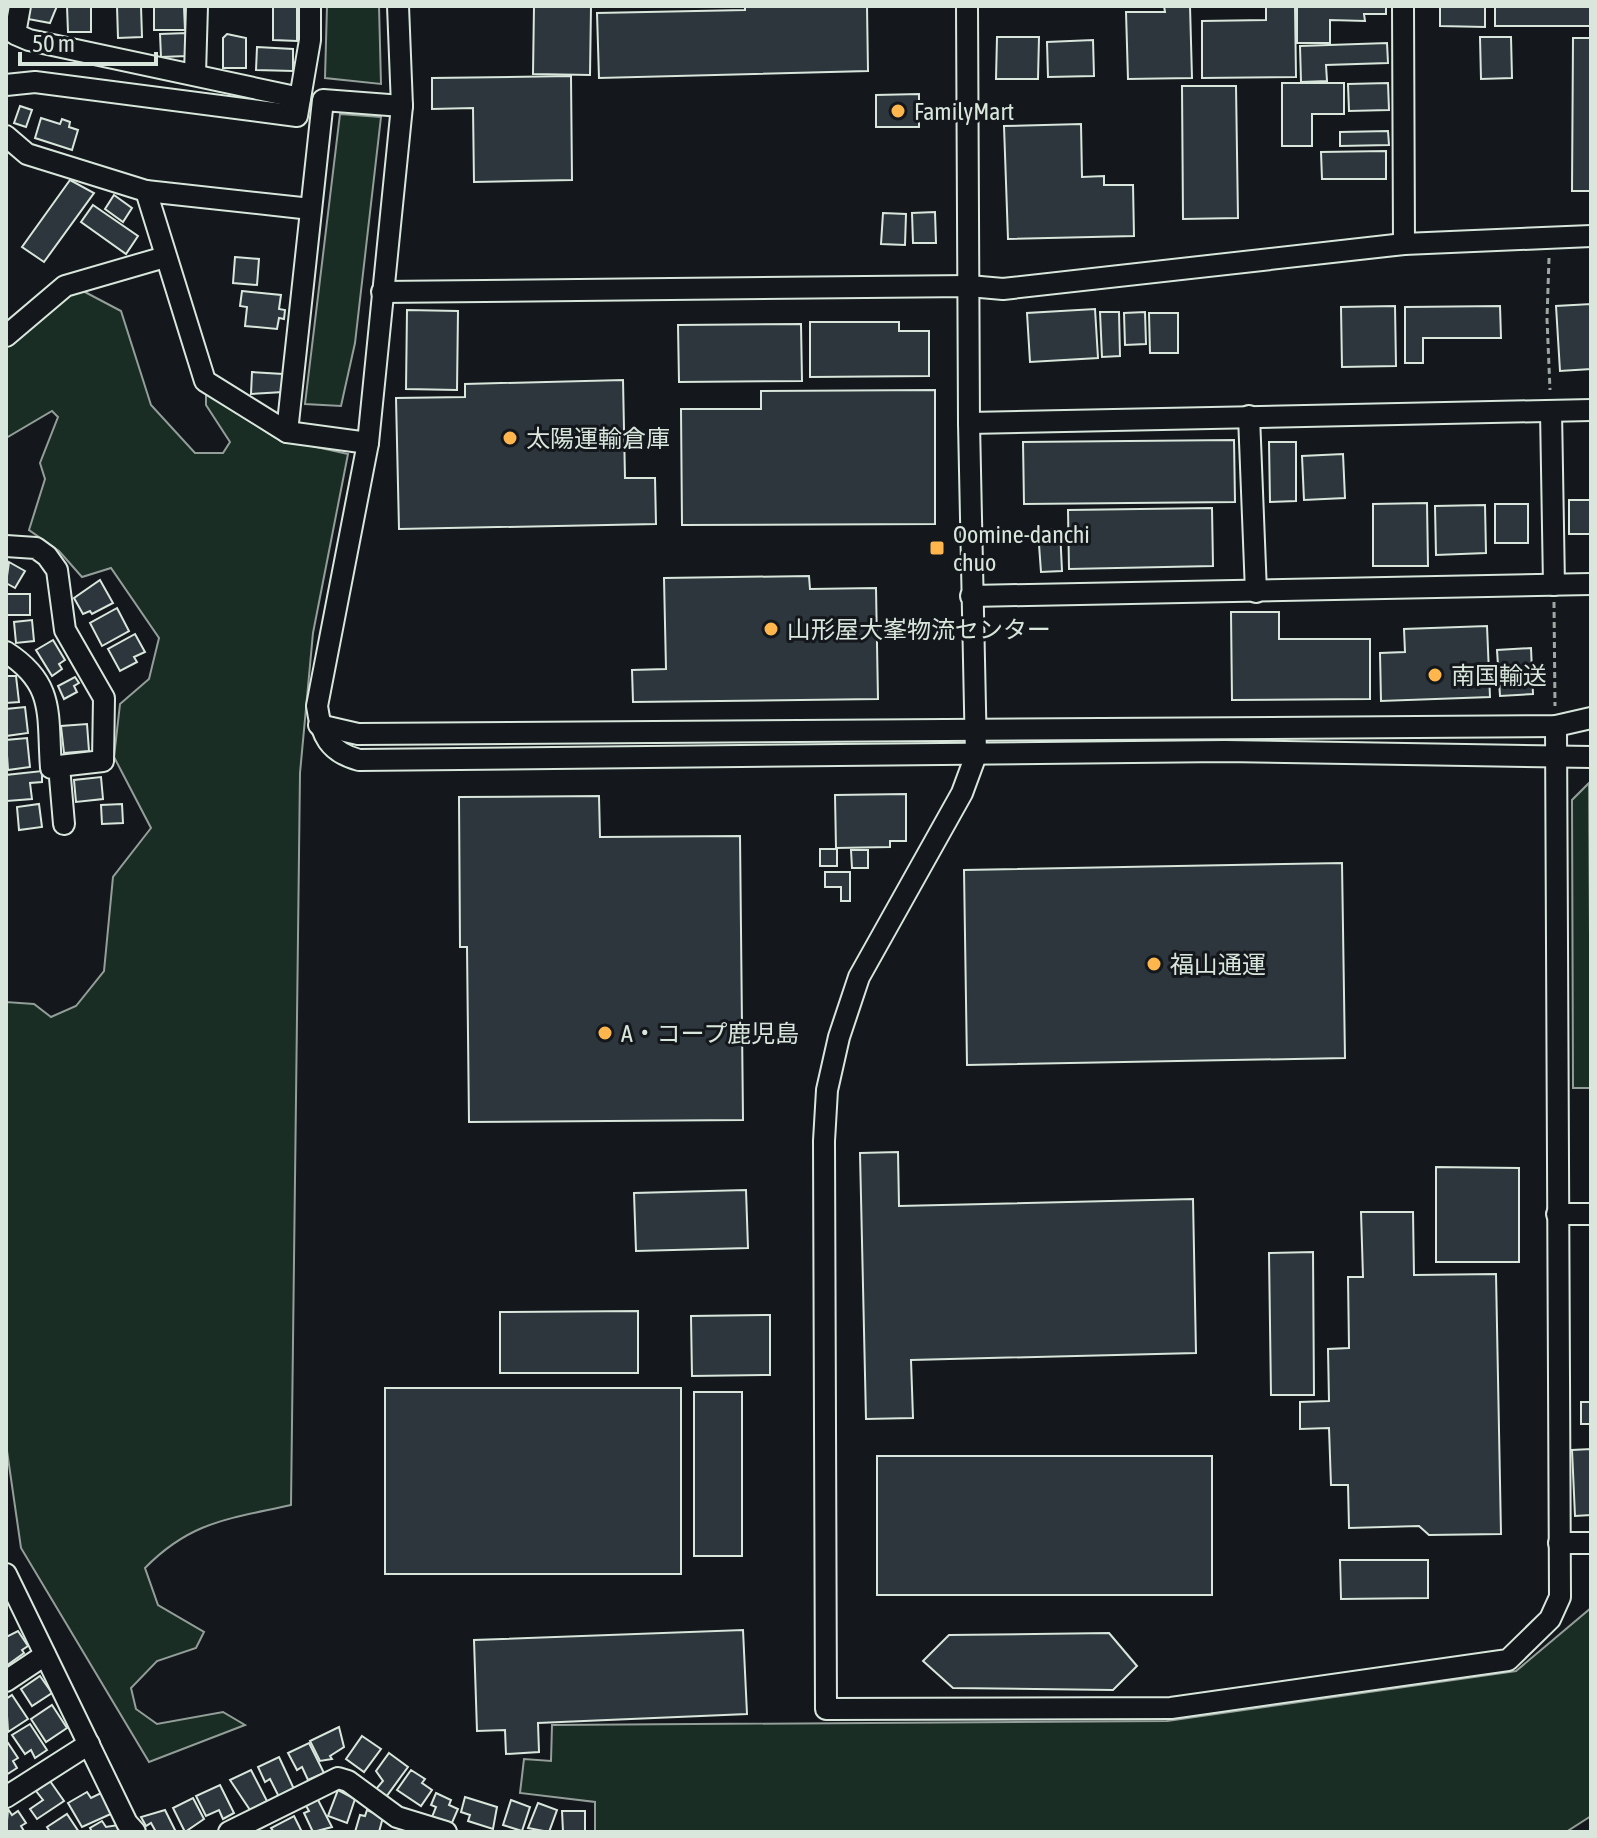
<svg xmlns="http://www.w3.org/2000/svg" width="1597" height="1838" font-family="'Asap Condensed','Noto Sans JP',sans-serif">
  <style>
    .green { fill: #1a2d24; stroke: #939e99; stroke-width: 2 }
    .building { fill: #2c363c; stroke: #d8e6dc; stroke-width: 2 }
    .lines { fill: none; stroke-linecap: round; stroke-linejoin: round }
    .minor-casing { stroke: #d8e6dc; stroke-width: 24 }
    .path { stroke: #9da8a2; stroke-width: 3; stroke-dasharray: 6 4; stroke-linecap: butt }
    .minor { stroke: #14181c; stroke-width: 20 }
    .poi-dot { fill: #ffb74d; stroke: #14181c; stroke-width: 3 }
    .labels { text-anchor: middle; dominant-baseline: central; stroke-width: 6; stroke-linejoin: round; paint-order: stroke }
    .poi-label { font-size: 24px; fill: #d8e6dc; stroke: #14181c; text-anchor: start }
  </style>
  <rect width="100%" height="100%" fill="#14181c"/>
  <!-- green -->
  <g class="green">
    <path d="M 327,6 L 379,6 L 381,84 L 325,78 Z"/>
    <path d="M 340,114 L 381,117 L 355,343 L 341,406 L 305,404 Z"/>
    <path d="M 83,291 L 121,311 L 151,405 L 195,453 L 223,453 L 230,442 L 206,405 L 206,393 L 276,438 L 348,454 L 313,633 L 300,773 L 291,1505 C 229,1519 191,1521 145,1568 L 158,1605 L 204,1632 L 196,1648 L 157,1661 L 131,1688 L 136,1709 L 157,1724 L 223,1712 L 245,1725 L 149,1762 L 21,1548 L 6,1444 L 6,1002 L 34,1004 L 51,1017 L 76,1006 L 104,971 L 113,877 L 151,828 L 114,757 L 120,704 L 149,679 L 159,638 L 111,568 L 82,577 L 59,551 L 29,530 L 45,479 L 40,463 L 58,417 L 52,411 L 6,438 L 6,348 L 69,295 Z"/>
    <path d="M 1589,783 L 1591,1088 L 1573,1088 L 1572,800 Z"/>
    <path d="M 1591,1608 L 1591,1816 L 1566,1832 L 595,1832 L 595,1802 L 520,1793 L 524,1759 L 551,1761 L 552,1725 L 1167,1721 L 1516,1671 Z"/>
  </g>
  <!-- building -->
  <g class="building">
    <path d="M 30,6 L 57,6 L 50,23 L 28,19 Z"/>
    <path d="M 67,6 L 91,6 L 91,32 L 68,32 Z"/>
    <path d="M 117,6 L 141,6 L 142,37 L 118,38 Z"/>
    <path d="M 154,6 L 184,7 L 185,30 L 154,30 Z"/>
    <path d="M 273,6 L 297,6 L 297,41 L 273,40 Z"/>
    <path d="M 534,6 L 591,6 L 590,75 L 533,74 Z"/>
    <path d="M 745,6 L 867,6 L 868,71 L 599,78 L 597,13 L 745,10 Z"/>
    <path d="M 1164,6 L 1190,6 L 1192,78 L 1128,79 L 1126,12 L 1165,12 Z"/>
    <path d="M 1266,6 L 1295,6 L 1296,77 L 1202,78 L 1202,21 L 1266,20 Z"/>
    <path d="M 1297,6 L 1386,6 L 1386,14 L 1364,14 L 1365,21 L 1330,20 L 1330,43 L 1297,43 Z"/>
    <path d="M 1440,6 L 1485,6 L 1485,27 L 1440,26 Z"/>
    <rect x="1495" y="6" width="96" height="20"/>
    <path d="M 187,33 L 187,56 L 161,57 L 160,34 Z"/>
    <path d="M 227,34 L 246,38 L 246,68 L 223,68 L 223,38 Z"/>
    <path d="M 997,37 L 1039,37 L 1038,79 L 996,79 Z"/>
    <path d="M 1480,37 L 1511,37 L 1512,78 L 1481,79 Z"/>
    <path d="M 1573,38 L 1591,38 L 1591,191 L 1572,191 Z"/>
    <path d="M 1093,40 L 1094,76 L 1048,77 L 1047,42 Z"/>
    <path d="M 1387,43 L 1388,63 L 1326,65 L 1327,81 L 1301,82 L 1300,46 Z"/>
    <path d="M 257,47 L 293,49 L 293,71 L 256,70 Z"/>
    <path d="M 571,76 L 572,180 L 474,182 L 473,108 L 432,109 L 432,78 Z"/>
    <path d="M 1282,83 L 1344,83 L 1344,114 L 1312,114 L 1312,146 L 1282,146 Z"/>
    <path d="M 1388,83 L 1389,110 L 1349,111 L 1348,84 Z"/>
    <path d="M 1182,86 L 1236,86 L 1238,218 L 1183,219 Z"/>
    <path d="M 919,94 L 919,127 L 876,127 L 876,95 Z"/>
    <path d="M 20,106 L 32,110 L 26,127 L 14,123 Z"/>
    <path d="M 41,118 L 60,124 L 62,119 L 70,122 L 69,127 L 78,130 L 72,150 L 35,138 Z"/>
    <path d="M 1081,124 L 1082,177 L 1104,176 L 1104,185 L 1133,185 L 1134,236 L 1008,239 L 1004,126 Z"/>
    <path d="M 1388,131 L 1389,145 L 1340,146 L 1340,132 Z"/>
    <path d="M 1386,151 L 1386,179 L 1322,179 L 1321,152 Z"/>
    <path d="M 70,180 L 94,193 L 44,262 L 22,247 Z"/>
    <path d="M 114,195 L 132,208 L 123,222 L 105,209 Z"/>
    <path d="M 93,205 L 138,236 L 126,254 L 81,222 Z"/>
    <path d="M 935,212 L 936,243 L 913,243 L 912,213 Z"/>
    <path d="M 883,213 L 906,214 L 905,245 L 881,244 Z"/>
    <path d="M 235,257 L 259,259 L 257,285 L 233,283 Z"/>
    <path d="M 242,291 L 281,295 L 279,309 L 285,310 L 284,319 L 279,318 L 277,329 L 245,326 L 247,307 L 240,306 Z"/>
    <path d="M 1591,304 L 1591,369 L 1560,371 L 1556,306 Z"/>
    <path d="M 1395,306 L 1396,366 L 1342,367 L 1341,307 Z"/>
    <path d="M 1500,306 L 1501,338 L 1423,338 L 1423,363 L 1405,363 L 1405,307 Z"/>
    <path d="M 1095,309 L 1098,358 L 1030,362 L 1027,313 Z"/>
    <path d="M 407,310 L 458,311 L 457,390 L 406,389 Z"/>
    <path d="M 1100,312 L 1119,312 L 1120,356 L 1102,357 Z"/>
    <path d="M 1145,312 L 1146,344 L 1125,345 L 1124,313 Z"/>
    <path d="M 1149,313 L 1178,313 L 1178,353 L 1150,353 Z"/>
    <path d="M 810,322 L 899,322 L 899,331 L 929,331 L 929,376 L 810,377 Z"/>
    <path d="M 801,324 L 802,381 L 679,382 L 678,325 Z"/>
    <path d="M 252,372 L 283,374 L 283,392 L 251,394 Z"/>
    <path d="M 623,380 L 625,478 L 655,478 L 656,524 L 399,529 L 396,398 L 465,397 L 465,384 Z"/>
    <path d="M 935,390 L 935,524 L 682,525 L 681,409 L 761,409 L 761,391 Z"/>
    <path d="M 1234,440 L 1235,502 L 1024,504 L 1023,442 Z"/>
    <path d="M 1269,442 L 1296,442 L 1296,501 L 1270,502 Z"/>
    <path d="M 1343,454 L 1345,498 L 1304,500 L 1302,456 Z"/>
    <rect x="1569" y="500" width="22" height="34"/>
    <path d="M 1427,503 L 1428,566 L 1373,566 L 1373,504 Z"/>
    <rect x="1495" y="504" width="33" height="39"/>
    <path d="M 1485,505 L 1486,553 L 1436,555 L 1435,506 Z"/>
    <path d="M 1212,508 L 1213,566 L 1069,569 L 1068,510 Z"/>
    <path d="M 1060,529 L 1062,571 L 1041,572 L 1038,531 Z"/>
    <path d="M 9,562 L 25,571 L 15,588 L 6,583 Z"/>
    <path d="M 809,576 L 810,589 L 876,588 L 878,699 L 633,702 L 632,670 L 666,669 L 664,578 Z"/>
    <path d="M 100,580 L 113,603 L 92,614 L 90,611 L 83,614 L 74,598 Z"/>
    <rect x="6" y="594" width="24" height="21"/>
    <path d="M 117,608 L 129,631 L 102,646 L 90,623 Z"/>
    <path d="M 1231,612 L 1279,612 L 1279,639 L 1370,639 L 1370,699 L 1232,700 Z"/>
    <path d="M 32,620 L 34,641 L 16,643 L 14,622 Z"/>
    <path d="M 1487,626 L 1490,697 L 1381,701 L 1380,653 L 1405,652 L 1404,629 Z"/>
    <path d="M 135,634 L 145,652 L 134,657 L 137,662 L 120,671 L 108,649 Z"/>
    <path d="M 53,640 L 65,660 L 59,664 L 62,669 L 52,676 L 36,650 Z"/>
    <path d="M 1531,648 L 1533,694 L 1500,696 L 1497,650 Z"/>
    <path d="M 6,676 L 16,676 L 19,702 L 6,703 Z"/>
    <path d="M 75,677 L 79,683 L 74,686 L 77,692 L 64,699 L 58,686 Z"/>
    <path d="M 25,707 L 28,733 L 6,736 L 6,709 Z"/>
    <path d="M 87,724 L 89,751 L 64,753 L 61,726 Z"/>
    <path d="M 27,738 L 30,767 L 8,770 L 6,740 Z"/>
    <path d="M 42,771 L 42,782 L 30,783 L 32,799 L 7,801 L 6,775 Z"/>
    <path d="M 101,777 L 103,799 L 76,802 L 74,780 Z"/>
    <path d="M 906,794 L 906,841 L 890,841 L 890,847 L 836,848 L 835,795 Z"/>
    <path d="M 599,796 L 600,837 L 740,836 L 743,1120 L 469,1122 L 467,947 L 460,947 L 459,797 Z"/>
    <path d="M 39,804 L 42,827 L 19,830 L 17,807 Z"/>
    <path d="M 122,804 L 123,823 L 102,824 L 101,805 Z"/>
    <rect x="820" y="849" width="17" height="17"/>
    <path d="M 851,850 L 868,850 L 868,868 L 852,868 Z"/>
    <path d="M 1342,863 L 1345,1058 L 967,1065 L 964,870 Z"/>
    <path d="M 825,872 L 850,872 L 850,901 L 841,901 L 841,887 L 825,887 Z"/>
    <path d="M 898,1152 L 899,1206 L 1193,1199 L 1196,1353 L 911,1360 L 913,1418 L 866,1419 L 860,1153 Z"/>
    <path d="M 1436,1167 L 1519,1168 L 1519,1262 L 1436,1262 Z"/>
    <path d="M 746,1190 L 748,1248 L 636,1251 L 634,1193 Z"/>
    <path d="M 1361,1212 L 1413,1212 L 1414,1275 L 1496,1274 L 1501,1534 L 1429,1535 L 1419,1526 L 1349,1528 L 1348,1485 L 1331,1485 L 1329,1428 L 1300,1429 L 1300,1402 L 1329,1401 L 1328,1349 L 1349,1348 L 1348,1277 L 1363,1277 Z"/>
    <path d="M 1313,1252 L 1314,1395 L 1271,1395 L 1269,1253 Z"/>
    <path d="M 638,1311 L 638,1373 L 500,1373 L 500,1312 Z"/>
    <path d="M 770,1315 L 770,1375 L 692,1376 L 691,1316 Z"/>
    <rect x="385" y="1388" width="296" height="186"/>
    <rect x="694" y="1392" width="48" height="164"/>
    <rect x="1581" y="1402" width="10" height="22"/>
    <path d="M 1591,1449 L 1591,1515 L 1575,1516 L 1572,1450 Z"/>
    <rect x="877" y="1456" width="335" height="139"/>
    <path d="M 1340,1560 L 1428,1560 L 1428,1598 L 1341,1599 Z"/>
    <path d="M 743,1630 L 747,1714 L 538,1723 L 539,1752 L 506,1754 L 505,1730 L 477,1731 L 474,1640 Z"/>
    <path d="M 18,1631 L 28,1646 L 22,1650 L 24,1653 L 6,1666 L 6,1637 Z"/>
    <path d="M 1109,1633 L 1137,1666 L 1113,1690 L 953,1688 L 923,1661 L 949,1635 Z"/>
    <path d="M 40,1676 L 52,1693 L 32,1706 L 21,1689 Z"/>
    <path d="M 12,1695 L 28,1719 L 8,1732 L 6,1699 Z"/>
    <path d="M 52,1705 L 67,1728 L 46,1742 L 31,1719 Z"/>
    <path d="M 30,1724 L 47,1750 L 35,1758 L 31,1750 L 25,1754 L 12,1735 Z"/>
    <path d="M 339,1727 L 344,1747 L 330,1756 L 332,1759 L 320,1761 L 310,1741 Z"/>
    <path d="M 362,1736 L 381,1749 L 364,1772 L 346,1759 Z"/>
    <path d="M 6,1740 L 18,1758 L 13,1761 L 17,1768 L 6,1775 Z"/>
    <path d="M 309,1743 L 324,1773 L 308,1780 L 302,1767 L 297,1770 L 288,1753 Z"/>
    <path d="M 389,1753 L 408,1767 L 386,1797 L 376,1789 L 383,1781 L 376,1771 Z"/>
    <path d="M 279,1757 L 294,1789 L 279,1797 L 270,1779 L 265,1782 L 258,1767 Z"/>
    <path d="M 251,1770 L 267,1801 L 250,1810 L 230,1780 Z"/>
    <path d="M 411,1770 L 425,1779 L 422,1783 L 432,1790 L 421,1806 L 397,1790 Z"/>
    <path d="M 50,1781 L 64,1801 L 37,1819 L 30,1809 L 43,1800 L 36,1791 Z"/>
    <path d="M 220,1785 L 234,1813 L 223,1819 L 219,1810 L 206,1816 L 196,1796 Z"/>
    <path d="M 338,1790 L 355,1799 L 347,1823 L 328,1816 Z"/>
    <path d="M 87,1792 L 91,1798 L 101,1793 L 113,1813 L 82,1827 L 68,1803 Z"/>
    <path d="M 436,1793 L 451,1800 L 449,1805 L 458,1809 L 451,1825 L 432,1817 L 436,1807 L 431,1805 Z"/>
    <path d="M 465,1797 L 497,1807 L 493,1829 L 468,1821 L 470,1815 L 461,1812 Z"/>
    <path d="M 193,1798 L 204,1819 L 185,1832 L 173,1808 Z"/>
    <path d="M 317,1798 L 332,1827 L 313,1832 L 304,1813 L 309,1811 L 305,1804 Z"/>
    <path d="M 511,1800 L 530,1807 L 522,1831 L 503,1825 Z"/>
    <path d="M 538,1803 L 557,1810 L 549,1832 L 528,1828 Z"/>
    <path d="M 8,1809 L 12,1815 L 18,1811 L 26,1823 L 21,1826 L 24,1831 L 6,1832 Z"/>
    <path d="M 165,1810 L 176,1832 L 156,1832 L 151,1823 L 146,1826 L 141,1817 Z"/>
    <path d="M 367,1810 L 383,1817 L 379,1832 L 355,1832 L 360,1815 L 365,1816 Z"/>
    <path d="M 562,1811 L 585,1811 L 585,1832 L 563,1832 Z"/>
    <path d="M 67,1814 L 79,1832 L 50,1832 L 47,1827 Z"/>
    <path d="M 294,1816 L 302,1832 L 274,1832 L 271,1828 Z"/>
    <path d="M 102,1821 L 106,1827 L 118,1825 L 122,1832 L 92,1832 L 90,1828 Z"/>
  </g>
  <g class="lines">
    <!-- minor casing -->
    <g class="minor-casing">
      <g id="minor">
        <path d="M 20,6 L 15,34 L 29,40 L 300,98"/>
        <path d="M 398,6 L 402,106 L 368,443 L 317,706 C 321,735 329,752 359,760 L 1225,751 L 1591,757"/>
        <path d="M 967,6 L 969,423 L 976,755 L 962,793 L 859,977 L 839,1037 L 827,1090 L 824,1141 L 826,1709 L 1171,1708 L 1508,1660 L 1550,1619 L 1560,1597 L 1556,726"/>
        <path d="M 1403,6 L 1404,244"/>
        <path d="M 195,74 L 197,6"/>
        <path d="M 6,85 L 35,82 L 297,116 L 310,40 L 310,6"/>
        <path d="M 6,136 L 27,154 L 146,191 L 205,381 L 287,432 L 368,443"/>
        <path d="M 146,191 L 311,209"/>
        <path d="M 382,292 L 969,286 L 1003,289 L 1404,244 L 1591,236"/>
        <path d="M 6,336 L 65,286 L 165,257"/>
        <path d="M 1551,411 L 1554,585"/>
        <path d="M 1249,416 L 1256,592"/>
        <path d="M 969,423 L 1591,410"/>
        <path d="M 287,432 L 323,100 L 402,106"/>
        <path d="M 6,546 L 36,548 L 47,556 L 57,570 L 65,630 L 104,698 L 103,761 L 59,766"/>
        <path d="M 971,596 L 1591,584"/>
        <path d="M 6,652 C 56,684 47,715 51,768 L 59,766 L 64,824"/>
        <path d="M 319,725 L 358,734 L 1556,726 L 1591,718"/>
        <path d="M 1557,1214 L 1591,1214"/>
        <path d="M 1559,1543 L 1591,1543"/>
        <path d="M 6,1574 L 127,1823 L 135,1832"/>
        <path d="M 6,1681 L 45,1655"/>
        <path d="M 6,1797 L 89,1744"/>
        <path d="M 229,1832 L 338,1778 L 348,1781 L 397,1817 L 446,1832"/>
      </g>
    </g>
    <!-- path -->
    <g class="path">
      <path d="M 1549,258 L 1547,319 L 1550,390"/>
      <path d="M 1554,602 L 1555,706"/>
    </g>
    <!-- minor -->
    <use href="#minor" class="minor"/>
  </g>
  <!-- markers -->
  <g class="poi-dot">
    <circle cx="898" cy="111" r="8"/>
    <circle cx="510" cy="438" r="8"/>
    <rect x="929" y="540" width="16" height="16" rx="4"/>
    <circle cx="771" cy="629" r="8"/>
    <circle cx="1435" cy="675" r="8"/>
    <circle cx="1154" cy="964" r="8"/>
    <circle cx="605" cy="1033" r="8"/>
  </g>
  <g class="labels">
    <!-- poi labels -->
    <g class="poi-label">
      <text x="914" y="111">FamilyMart</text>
      <text x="526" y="438">太陽運輸倉庫</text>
      <text x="953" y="534">Oomine-danchi<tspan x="953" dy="28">chuo</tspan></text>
      <text x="787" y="629">山形屋大峯物流センター</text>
      <text x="1451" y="675">南国輸送</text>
      <text x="1170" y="964">福山通運</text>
      <text x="621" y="1033">A・コープ鹿児島</text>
    </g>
  </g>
  <!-- border -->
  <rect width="1597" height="1838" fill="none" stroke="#d8e6dc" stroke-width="16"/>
  <!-- scale -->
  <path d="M20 52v12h136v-12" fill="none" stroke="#d8e6dc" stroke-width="4"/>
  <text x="32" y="52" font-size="24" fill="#d8e6dc" stroke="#14181c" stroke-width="6" paint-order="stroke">50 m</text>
</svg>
